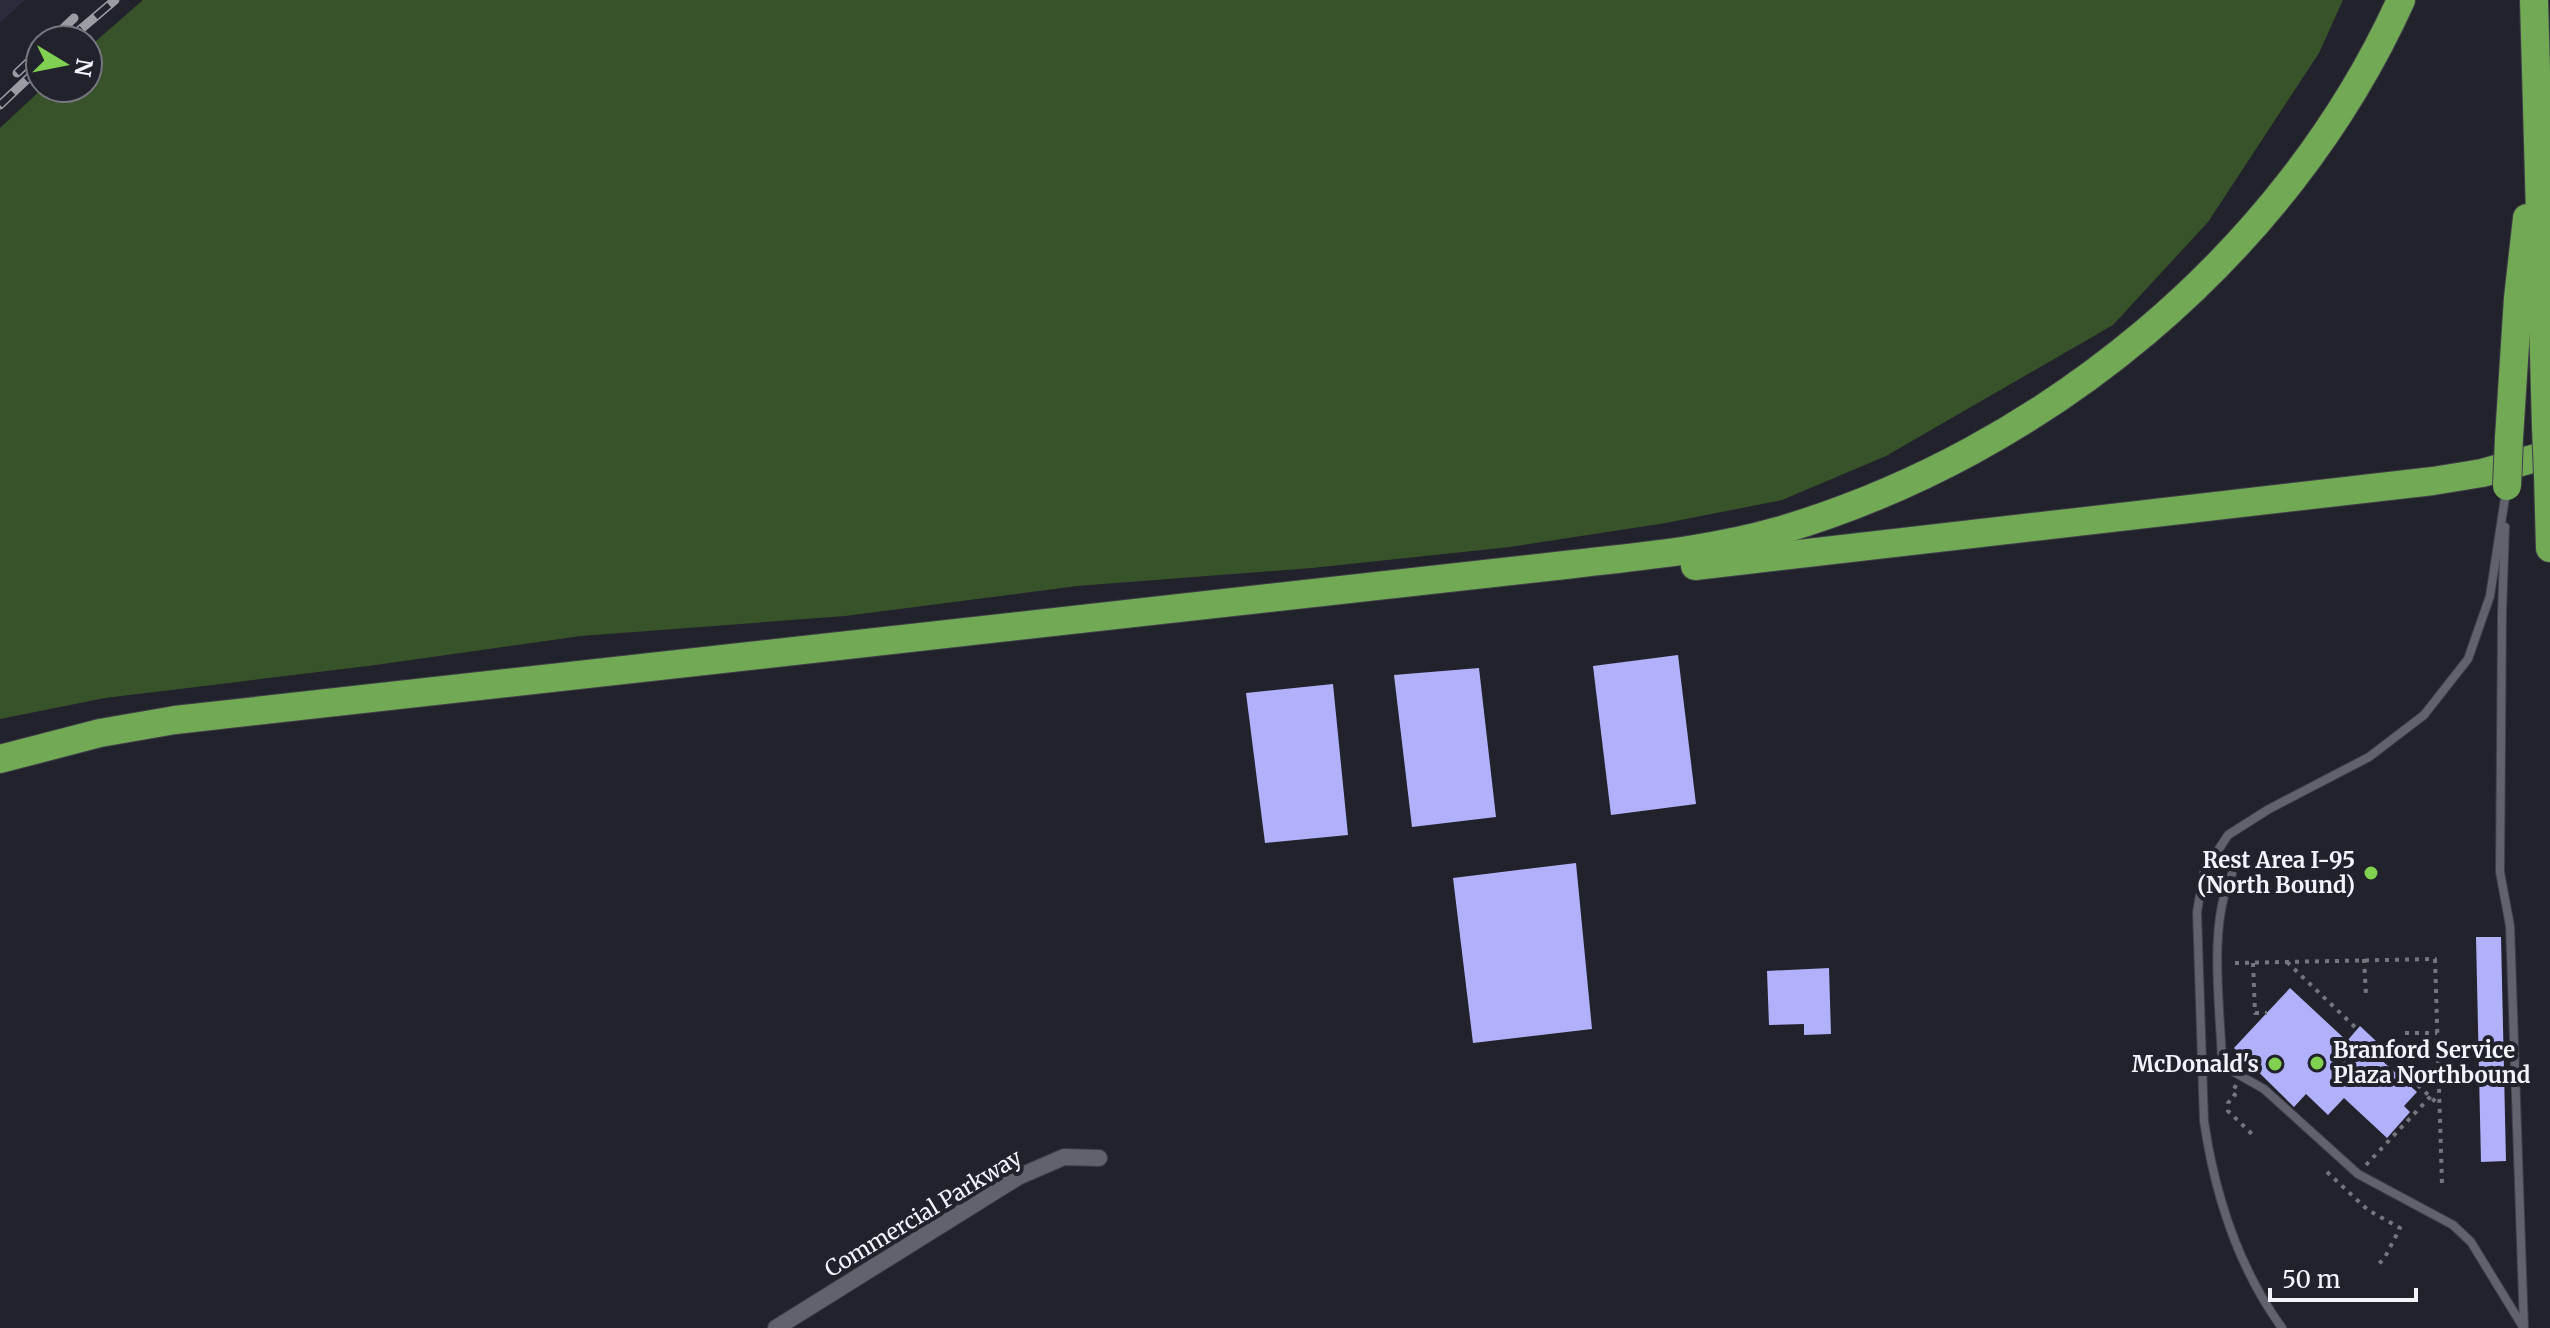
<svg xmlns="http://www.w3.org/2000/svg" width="2550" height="1328" font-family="Merriweather,serif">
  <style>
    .built { fill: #2b2b3b }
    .green { fill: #38532a }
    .building { fill: #b0b1fa }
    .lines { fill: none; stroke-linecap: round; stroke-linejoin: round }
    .service-casing { stroke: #3e3e48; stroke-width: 10 }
    .minor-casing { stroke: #3e3e48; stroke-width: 18 }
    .motorway-casing { stroke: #3e3e48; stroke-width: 30 }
    .path { stroke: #75757e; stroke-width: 4; stroke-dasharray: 4 6; stroke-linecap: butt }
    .service { stroke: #61626e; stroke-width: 8 }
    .minor { stroke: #61626e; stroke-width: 16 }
    .motorway { stroke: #72a954; stroke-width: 28 }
    .rail-casing { stroke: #9c9ca4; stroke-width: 9 }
    .rail { stroke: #22222c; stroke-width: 6; stroke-dasharray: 18; stroke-linecap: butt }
    .motorway-bridge-casing { stroke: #3e3e48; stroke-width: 30; stroke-linecap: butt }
    .motorway-bridge { stroke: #72a954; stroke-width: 28 }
    .poi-dot { fill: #80d051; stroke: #22222c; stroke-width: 3 }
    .labels { text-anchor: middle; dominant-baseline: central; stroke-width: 8; stroke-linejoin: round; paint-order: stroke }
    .poi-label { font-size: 22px; font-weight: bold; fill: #f3f4fb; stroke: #22222c; text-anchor: end }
    .street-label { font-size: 22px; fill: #f3f4fb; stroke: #22222c }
  </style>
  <rect width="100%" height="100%" fill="#22222c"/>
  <!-- built -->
  <path class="built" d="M 0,0 L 25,0 L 0,23 Z"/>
  <!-- green -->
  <path class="green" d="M 143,0 L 2343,0 L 2319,53 L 2208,222 L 2113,325 L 1886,456 L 1782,500 L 1666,523 L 1510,547 L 1312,568 L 1077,586 L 845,616 L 581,636 L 368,666 L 105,698 L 0,719 L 0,128 L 43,88 L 88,88 L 88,48 Z"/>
  <!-- building -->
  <g class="building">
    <path d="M 1678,655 L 1696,804 L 1611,815 L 1593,666 Z"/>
    <path d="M 1479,668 L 1496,817 L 1412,827 L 1394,675 Z"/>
    <path d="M 1333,684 L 1348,835 L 1265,843 L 1246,693 Z"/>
    <path d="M 1576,863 L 1592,1029 L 1473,1043 L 1453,878 Z"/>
    <path d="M 2476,937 L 2501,937 L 2506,1161 L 2481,1162 Z"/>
    <path d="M 1829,968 L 1831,1034 L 1804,1035 L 1804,1024 L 1769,1025 L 1767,971 Z"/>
    <path d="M 2290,988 L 2347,1041 L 2360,1026 L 2376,1041 L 2369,1049 L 2417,1092 L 2404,1106 L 2410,1112 L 2387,1138 L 2344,1098 L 2328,1115 L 2306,1094 L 2294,1107 L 2234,1048 Z"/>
  </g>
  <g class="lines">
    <!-- service casing -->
    <g class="service-casing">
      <g id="service">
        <path d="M 2505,527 L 2502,613 L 2500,872 L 2510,926 L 2524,1328"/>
        <path d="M 2232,874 C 2208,924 2220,1005 2222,1061 L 2225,1067 L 2264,1089 L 2358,1174 L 2453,1225 L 2471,1242 L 2523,1327"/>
        <path d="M 2282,1328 C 2238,1267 2215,1196 2204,1121 L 2197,912 L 2204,872 L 2228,835 L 2269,809 L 2369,757 L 2424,715 L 2468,659 L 2490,596 L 2506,491"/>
      </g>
    </g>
    <!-- minor casing -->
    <g class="minor-casing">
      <path id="minor" d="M 776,1328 L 1018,1177 L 1064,1157 L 1099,1158"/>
    </g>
    <!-- motorway casing -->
    <g class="motorway-casing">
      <g id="motorway">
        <path d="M 2534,0 L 2546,427"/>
        <path d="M 2509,438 L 2518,298 L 2527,218"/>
        <path d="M 2548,474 L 2550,548"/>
        <path d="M 1695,566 L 2433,481 L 2482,473 L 2550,454"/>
        <path d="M 0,759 L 100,733 L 175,720 L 1574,564 C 1642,556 1712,550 1778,531 C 2044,453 2286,254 2401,0"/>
      </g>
    </g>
    <!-- path -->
    <g class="path">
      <path d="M 2364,959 L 2366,995"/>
      <path d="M 2287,962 L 2357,1029"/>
      <path d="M 2235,963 L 2435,959 L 2442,1184"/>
      <path d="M 2253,963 L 2255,1013 L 2267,1013"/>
      <path d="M 2405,1033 L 2437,1033"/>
      <path d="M 2374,1044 L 2439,1105"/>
      <path d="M 2236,1085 L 2232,1093 L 2235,1095 L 2228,1103 L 2228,1111 L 2252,1134"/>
      <path d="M 2366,1165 L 2431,1096"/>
      <path d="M 2327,1172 L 2368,1210 L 2400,1228 L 2384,1259 L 2375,1267"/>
    </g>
    <!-- service -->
    <use href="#service" class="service"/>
    <!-- minor -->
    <use href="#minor" class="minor"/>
    <!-- motorway -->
    <use href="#motorway" class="motorway"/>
    <!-- rail casing -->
    <g class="rail-casing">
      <g id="rail">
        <path d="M 51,40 L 74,18"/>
        <path d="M 68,40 L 115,0"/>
        <path d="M 17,73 L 40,51"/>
        <path d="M 0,105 L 40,67"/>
      </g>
    </g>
    <!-- rail -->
    <use href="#rail" class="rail"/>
    <!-- motorway-bridge casing -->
    <g class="motorway-bridge-casing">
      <g id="motorway-bridge">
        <path d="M 2546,427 L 2548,474"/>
        <path d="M 2507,486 L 2509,438"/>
      </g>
    </g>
    <!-- motorway-bridge -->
    <use href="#motorway-bridge" class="motorway-bridge"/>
  </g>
  <!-- markers -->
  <g class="poi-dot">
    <circle cx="2371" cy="873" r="8"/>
    <circle cx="2317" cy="1063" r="8"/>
    <circle cx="2275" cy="1064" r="8"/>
  </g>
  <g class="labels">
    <!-- poi labels -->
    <g class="poi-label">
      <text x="2355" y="860">Rest Area I-95<tspan x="2355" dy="25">(North Bound)</tspan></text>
      <text x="2333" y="1050" text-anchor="start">Branford Service<tspan x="2333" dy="25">Plaza Northbound</tspan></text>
      <text x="2259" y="1064">McDonald's</text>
    </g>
    <!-- street labels -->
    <g class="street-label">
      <text transform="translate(923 1213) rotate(-31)">Commercial Parkway</text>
    </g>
  </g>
  <!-- north arrow -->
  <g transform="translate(64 64) rotate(100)"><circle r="38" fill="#22222c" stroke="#76767f" stroke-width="2"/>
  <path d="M0-6L14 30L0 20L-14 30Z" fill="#80d051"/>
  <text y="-12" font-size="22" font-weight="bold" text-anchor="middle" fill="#f3f4fb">N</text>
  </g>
  <!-- scale -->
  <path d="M2270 1288v12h146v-12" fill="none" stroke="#f3f4fb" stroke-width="4"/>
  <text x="2282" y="1288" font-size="24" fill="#f3f4fb" stroke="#22222c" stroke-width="6" paint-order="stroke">50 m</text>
</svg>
